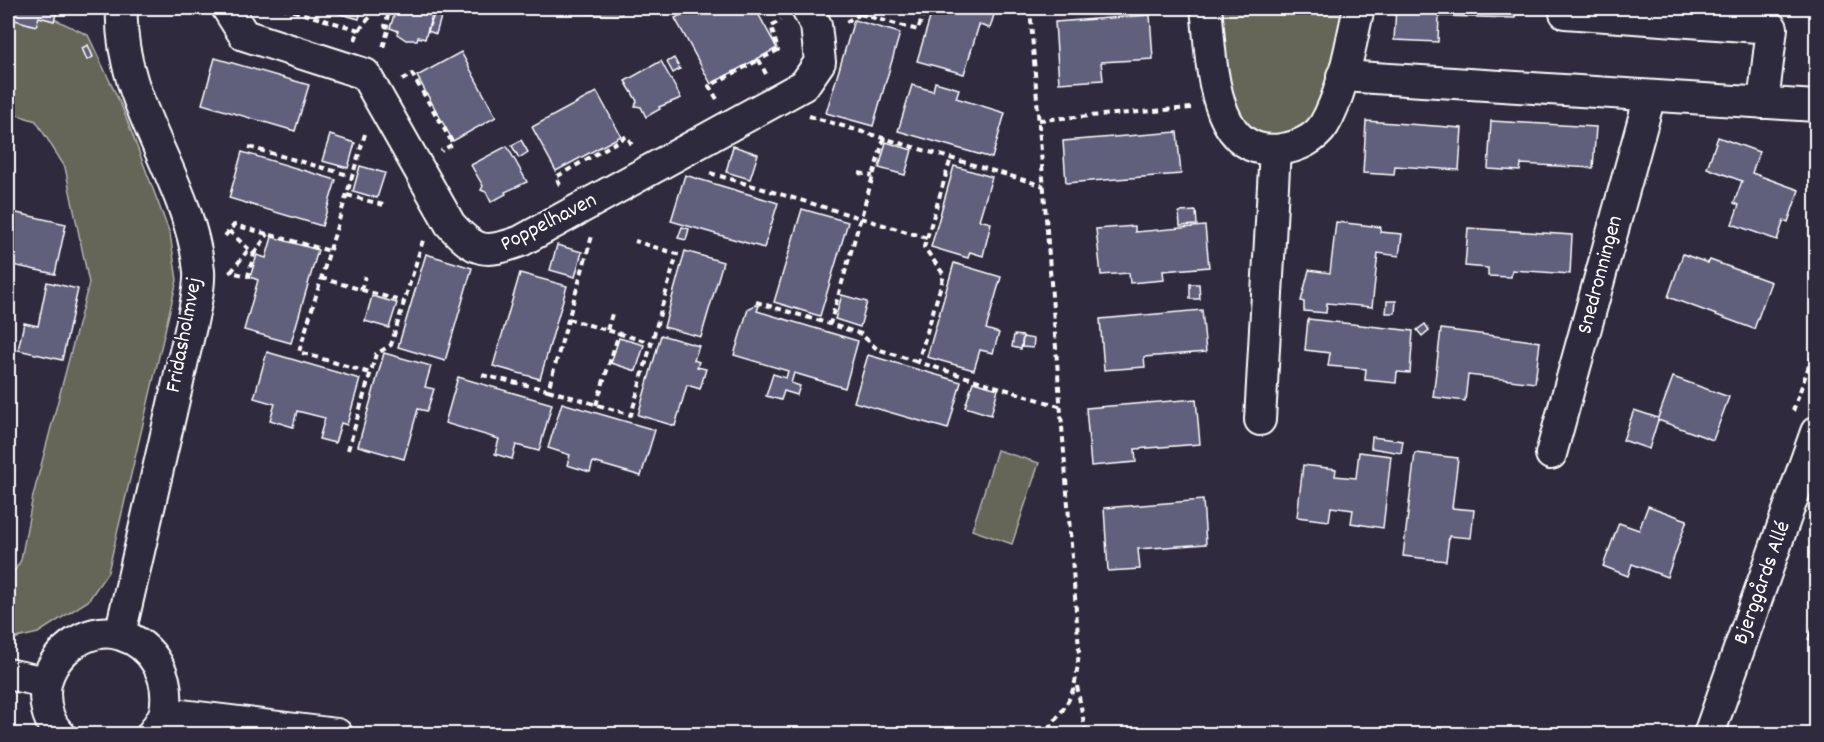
<svg xmlns="http://www.w3.org/2000/svg" width="1824" height="742" font-family="Dekko,sans-serif">
  <style>
    .green { fill: #656658; stroke: #b2b2ac; stroke-width: 1.5 }
    .building { fill: #60607d; stroke: #fff; stroke-width: 1.5 }
    .lines { fill: none; stroke-linecap: round; stroke-linejoin: round }
    .minor-casing { stroke: #fff; stroke-width: 34 }
    .path { stroke: #fff; stroke-width: 4; stroke-dasharray: 6 4.5; stroke-linecap: butt }
    .minor { stroke: #2f2a3d; stroke-width: 30 }
    .labels { text-anchor: middle; dominant-baseline: central; stroke-width: 5; stroke-linejoin: round; paint-order: stroke }
    .street-label { font-size: 22px; fill: #fff; stroke: #2f2a3d }
  </style>
  <rect width="100%" height="100%" fill="#2f2a3d"/>
  <filter id="ink" filterUnits="userSpaceOnUse"><feTurbulence type="fractalNoise" baseFrequency=".0167" numOctaves="2"/><feDisplacementMap in="SourceGraphic" scale="12" xChannelSelector="R" yChannelSelector="G"/><feConvolveMatrix kernelMatrix="1 2 1 2 8 2 1 2 1" color-interpolation-filters="sRGB"/></filter>
  <g filter="url(#ink)">
    <!-- green -->
    <g class="green">
      <path d="M 8,8 L 48,16 L 88,35 L 122,107 L 170,234 L 177,280 L 108,572 L 88,601 L 38,633 L 8,640 L 8,582 L 21,560 L 33,496 L 89,283 L 65,167 L 36,121 L 8,112 Z"/>
      <path d="M 509,8 L 625,8 L 621,15 L 511,11 Z"/>
      <path d="M 1218,8 L 1344,8 C 1336,39 1328,93 1312,119 C 1299,140 1269,138 1249,130 L 1230,101 Z"/>
      <path d="M 997,450 L 1039,463 L 1012,544 L 972,530 Z"/>
    </g>
    <!-- building -->
    <g class="building">
      <path d="M 8,8 L 58,8 L 54,21 L 39,17 L 36,26 L 8,18 Z"/>
      <path d="M 319,8 L 362,8 L 359,19 Z"/>
      <path d="M 396,8 L 434,8 L 425,39 L 418,37 L 417,40 L 406,40 L 397,34 L 398,31 L 390,28 Z"/>
      <path d="M 694,8 L 755,8 L 777,48 L 711,84 L 675,18 Z"/>
      <path d="M 933,8 L 996,8 L 990,28 L 979,25 L 964,74 L 917,61 Z"/>
      <path d="M 1396,8 L 1516,8 L 1515,18 L 1439,16 L 1438,42 L 1394,40 Z"/>
      <path d="M 434,15 L 441,17 L 436,34 L 428,31 Z"/>
      <path d="M 1150,15 L 1153,59 L 1101,62 L 1103,80 L 1059,83 L 1055,22 Z"/>
      <path d="M 854,20 L 900,33 L 873,126 L 826,113 Z"/>
      <path d="M 88,45 L 93,57 L 87,60 L 82,48 Z"/>
      <path d="M 461,52 L 496,117 L 453,141 L 417,76 Z"/>
      <path d="M 215,58 L 309,85 L 295,131 L 202,104 Z"/>
      <path d="M 674,58 L 680,69 L 673,73 L 667,62 Z"/>
      <path d="M 661,61 L 681,98 L 659,107 L 660,109 L 646,117 L 641,107 L 635,106 L 637,101 L 625,81 Z"/>
      <path d="M 935,82 L 959,89 L 956,98 L 1005,113 L 992,158 L 898,131 L 912,85 L 933,91 Z"/>
      <path d="M 597,92 L 621,136 L 556,171 L 532,127 Z"/>
      <path d="M 1366,121 L 1462,128 L 1459,170 L 1395,166 L 1394,175 L 1363,173 Z"/>
      <path d="M 1491,121 L 1596,127 L 1593,168 L 1521,164 L 1520,171 L 1488,169 Z"/>
      <path d="M 1177,132 L 1181,174 L 1066,183 L 1063,141 Z"/>
      <path d="M 330,135 L 355,143 L 348,168 L 322,161 Z"/>
      <path d="M 1718,137 L 1759,152 L 1752,173 L 1799,190 L 1788,222 L 1784,220 L 1777,240 L 1732,224 L 1739,205 L 1734,203 L 1742,181 L 1707,168 Z"/>
      <path d="M 521,140 L 528,152 L 519,158 L 512,146 Z"/>
      <path d="M 886,142 L 912,150 L 905,175 L 879,168 Z"/>
      <path d="M 507,146 L 527,182 L 505,192 L 506,194 L 491,202 L 486,192 L 481,190 L 483,186 L 471,165 Z"/>
      <path d="M 733,146 L 758,154 L 750,179 L 726,172 Z"/>
      <path d="M 242,152 L 336,180 L 322,226 L 229,198 Z"/>
      <path d="M 360,166 L 385,173 L 377,198 L 353,191 Z"/>
      <path d="M 954,166 L 992,177 L 979,220 L 991,223 L 983,256 L 970,252 L 968,258 L 931,247 Z"/>
      <path d="M 685,175 L 778,203 L 764,248 L 671,221 Z"/>
      <path d="M 802,209 L 848,222 L 820,316 L 774,302 Z"/>
      <path d="M 8,211 L 66,224 L 55,274 L 8,264 Z"/>
      <path d="M 1196,211 L 1197,225 L 1180,226 L 1179,212 Z"/>
      <path d="M 1336,222 L 1381,227 L 1380,232 L 1402,234 L 1399,256 L 1378,253 L 1372,307 L 1327,303 L 1326,313 L 1304,311 L 1304,302 L 1301,301 L 1309,270 L 1330,273 Z"/>
      <path d="M 1135,226 L 1135,232 L 1205,226 L 1209,267 L 1163,271 L 1164,280 L 1130,283 L 1129,273 L 1101,275 L 1096,229 Z"/>
      <path d="M 682,227 L 689,229 L 686,240 L 678,238 Z"/>
      <path d="M 1468,228 L 1572,235 L 1570,274 L 1512,270 L 1511,277 L 1488,276 L 1488,268 L 1465,266 Z"/>
      <path d="M 272,237 L 318,250 L 291,343 L 244,330 L 258,280 L 250,277 L 257,255 L 266,258 Z"/>
      <path d="M 557,245 L 582,252 L 575,277 L 550,270 Z"/>
      <path d="M 685,251 L 723,262 L 701,337 L 664,327 Z"/>
      <path d="M 426,254 L 472,268 L 445,361 L 398,347 Z"/>
      <path d="M 1683,254 L 1708,263 L 1710,260 L 1771,282 L 1754,329 L 1668,297 Z"/>
      <path d="M 954,263 L 1001,277 L 986,329 L 999,333 L 993,353 L 980,350 L 974,370 L 927,357 Z"/>
      <path d="M 520,273 L 567,286 L 540,379 L 493,366 Z"/>
      <path d="M 47,282 L 78,289 L 62,360 L 18,350 L 24,323 L 38,326 Z"/>
      <path d="M 1190,284 L 1199,284 L 1200,299 L 1190,299 Z"/>
      <path d="M 842,295 L 867,302 L 860,327 L 835,319 Z"/>
      <path d="M 372,296 L 397,303 L 389,328 L 365,321 Z"/>
      <path d="M 1387,301 L 1396,301 L 1395,313 L 1386,313 Z"/>
      <path d="M 755,305 L 759,306 L 757,311 L 858,341 L 845,388 L 794,373 L 791,383 L 800,386 L 797,395 L 784,391 L 781,400 L 766,396 L 773,374 L 786,378 L 788,371 L 734,355 L 748,309 Z"/>
      <path d="M 1202,310 L 1206,352 L 1144,357 L 1145,367 L 1104,370 L 1100,319 Z"/>
      <path d="M 1308,319 L 1413,331 L 1410,373 L 1397,372 L 1396,383 L 1365,380 L 1366,369 L 1328,366 L 1330,353 L 1305,350 Z"/>
      <path d="M 1425,324 L 1429,330 L 1422,336 L 1417,330 Z"/>
      <path d="M 1441,329 L 1540,342 L 1535,383 L 1468,375 L 1465,401 L 1433,397 Z"/>
      <path d="M 661,335 L 699,346 L 694,360 L 699,362 L 697,367 L 706,369 L 700,389 L 687,385 L 675,426 L 638,415 Z"/>
      <path d="M 1014,335 L 1023,336 L 1021,349 L 1012,347 Z"/>
      <path d="M 1023,337 L 1034,339 L 1033,348 L 1022,347 Z"/>
      <path d="M 619,338 L 644,345 L 636,371 L 611,363 Z"/>
      <path d="M 267,352 L 360,379 L 347,425 L 341,423 L 335,443 L 319,439 L 325,418 L 297,411 L 293,427 L 270,420 L 275,404 L 254,398 Z"/>
      <path d="M 384,353 L 431,366 L 425,387 L 434,389 L 427,411 L 418,409 L 404,459 L 358,446 Z"/>
      <path d="M 868,355 L 961,382 L 948,429 L 854,402 Z"/>
      <path d="M 458,377 L 552,404 L 539,451 L 516,445 L 512,459 L 495,454 L 499,439 L 445,423 Z"/>
      <path d="M 1673,377 L 1729,397 L 1713,440 L 1658,420 L 1649,449 L 1623,440 L 1634,410 L 1658,418 Z"/>
      <path d="M 973,382 L 998,389 L 991,415 L 965,407 Z"/>
      <path d="M 1196,399 L 1200,444 L 1135,449 L 1136,462 L 1091,466 L 1086,408 Z"/>
      <path d="M 562,403 L 655,430 L 641,476 L 593,462 L 590,472 L 567,465 L 570,455 L 548,448 Z"/>
      <path d="M 1372,437 L 1403,441 L 1401,453 L 1371,448 Z"/>
      <path d="M 1359,452 L 1391,456 L 1383,528 L 1351,523 L 1353,510 L 1331,507 L 1329,521 L 1297,517 L 1303,465 L 1336,469 L 1335,476 L 1356,478 Z"/>
      <path d="M 1415,453 L 1458,458 L 1452,508 L 1474,510 L 1471,538 L 1449,536 L 1446,561 L 1403,556 Z"/>
      <path d="M 1203,500 L 1206,544 L 1138,549 L 1140,569 L 1108,571 L 1104,508 Z"/>
      <path d="M 1648,506 L 1687,520 L 1667,577 L 1632,564 L 1628,576 L 1603,566 L 1619,523 L 1639,530 Z"/>
      <path d="M 1813,626 L 1816,627 L 1816,642 L 1808,639 Z"/>
    </g>
    <g class="lines">
      <!-- minor casing -->
      <g class="minor-casing">
        <g id="minor">
          <path d="M 227,8 L 244,35 L 365,74 L 450,224 C 476,253 485,254 521,241 L 804,85 L 820,62 L 816,25 L 806,8"/>
          <path d="M 1206,8 C 1212,55 1209,160 1282,149 C 1298,147 1315,139 1324,125 C 1344,91 1350,45 1359,8"/>
          <path d="M 1565,13 L 1772,28 L 1763,103"/>
          <path d="M 1342,76 L 1816,106"/>
          <path d="M 1260,420 L 1275,150"/>
          <path d="M 1551,454 L 1650,96"/>
          <path d="M 120,634 C 140,549 159,463 179,378 C 184,352 201,295 199,271 C 190,179 117,101 122,8"/>
          <path d="M 8,674 L 45,682"/>
          <path d="M 165,713 L 337,734"/>
          <path d="M 60,734 C 49,724 45,707 45,693 C 45,658 86,623 121,635 C 154,645 171,678 165,711 C 163,719 156,728 152,734"/>
          <path d="M 1709,734 L 1816,432"/>
        </g>
      </g>
      <!-- path -->
      <g class="path">
        <path d="M 283,8 L 359,30 L 355,40"/>
        <path d="M 1030,8 L 1079,649 C 1076,693 1072,700 1044,734"/>
        <path d="M 860,14 L 918,30 L 925,8"/>
        <path d="M 846,22 L 860,14 L 856,8"/>
        <path d="M 359,30 L 377,9 L 389,12 L 385,26 L 389,27 L 382,51"/>
        <path d="M 766,74 L 759,60 L 778,50 L 771,26 L 781,20"/>
        <path d="M 402,80 L 412,74 L 453,144 L 441,151"/>
        <path d="M 717,99 L 709,86 L 759,60"/>
        <path d="M 809,116 L 1044,186"/>
        <path d="M 1039,120 L 1191,108"/>
        <path d="M 365,134 L 299,352 L 370,373"/>
        <path d="M 884,138 L 830,324 L 861,334 L 877,349 L 918,362"/>
        <path d="M 249,147 L 352,176"/>
        <path d="M 710,173 L 927,238 L 924,247 L 944,275 L 918,362 L 1062,407"/>
        <path d="M 859,173 L 873,176"/>
        <path d="M 560,185 L 556,177 L 627,136 L 633,147"/>
        <path d="M 347,195 L 387,206"/>
        <path d="M 229,231 L 254,254 L 248,276 L 231,272 L 230,270"/>
        <path d="M 225,236 L 234,225 L 330,251"/>
        <path d="M 927,238 L 951,158"/>
        <path d="M 254,254 L 268,234"/>
        <path d="M 231,272 L 248,250"/>
        <path d="M 321,278 L 404,302"/>
        <path d="M 361,290 L 365,276"/>
        <path d="M 756,302 L 830,324"/>
        <path d="M 568,319 L 652,343"/>
        <path d="M 607,330 L 612,314"/>
        <path d="M 482,375 L 548,390 L 592,236"/>
        <path d="M 548,390 L 631,415 L 677,254 L 635,241"/>
        <path d="M 596,405 L 619,333"/>
        <path d="M 1793,411 L 1816,346"/>
        <path d="M 348,450 L 376,354 L 391,345 L 424,237"/>
        <path d="M 1077,686 L 1086,734"/>
      </g>
      <!-- minor -->
      <use href="#minor" class="minor"/>
    </g>
  </g>
  <g class="labels">
    <!-- street labels -->
    <g class="street-label">
      <text transform="translate(549 223) rotate(-27)">Poppelhaven</text>
      <text transform="translate(1601 275) rotate(-75)">Snedronningen</text>
      <text transform="translate(185 335) rotate(-79)">Fridasholmvej</text>
      <text transform="translate(1763 583) rotate(-70)">Bjerggårds Allé</text>
    </g>
  </g>
  <!-- margin -->
  <rect width="1824" height="742" fill="none" stroke="#2f2a3d" stroke-width="30"/>
  <rect x="15" y="15" width="1794" height="712" fill="none" stroke="#fff" stroke-width="2" filter="url(#ink)"/>
</svg>
